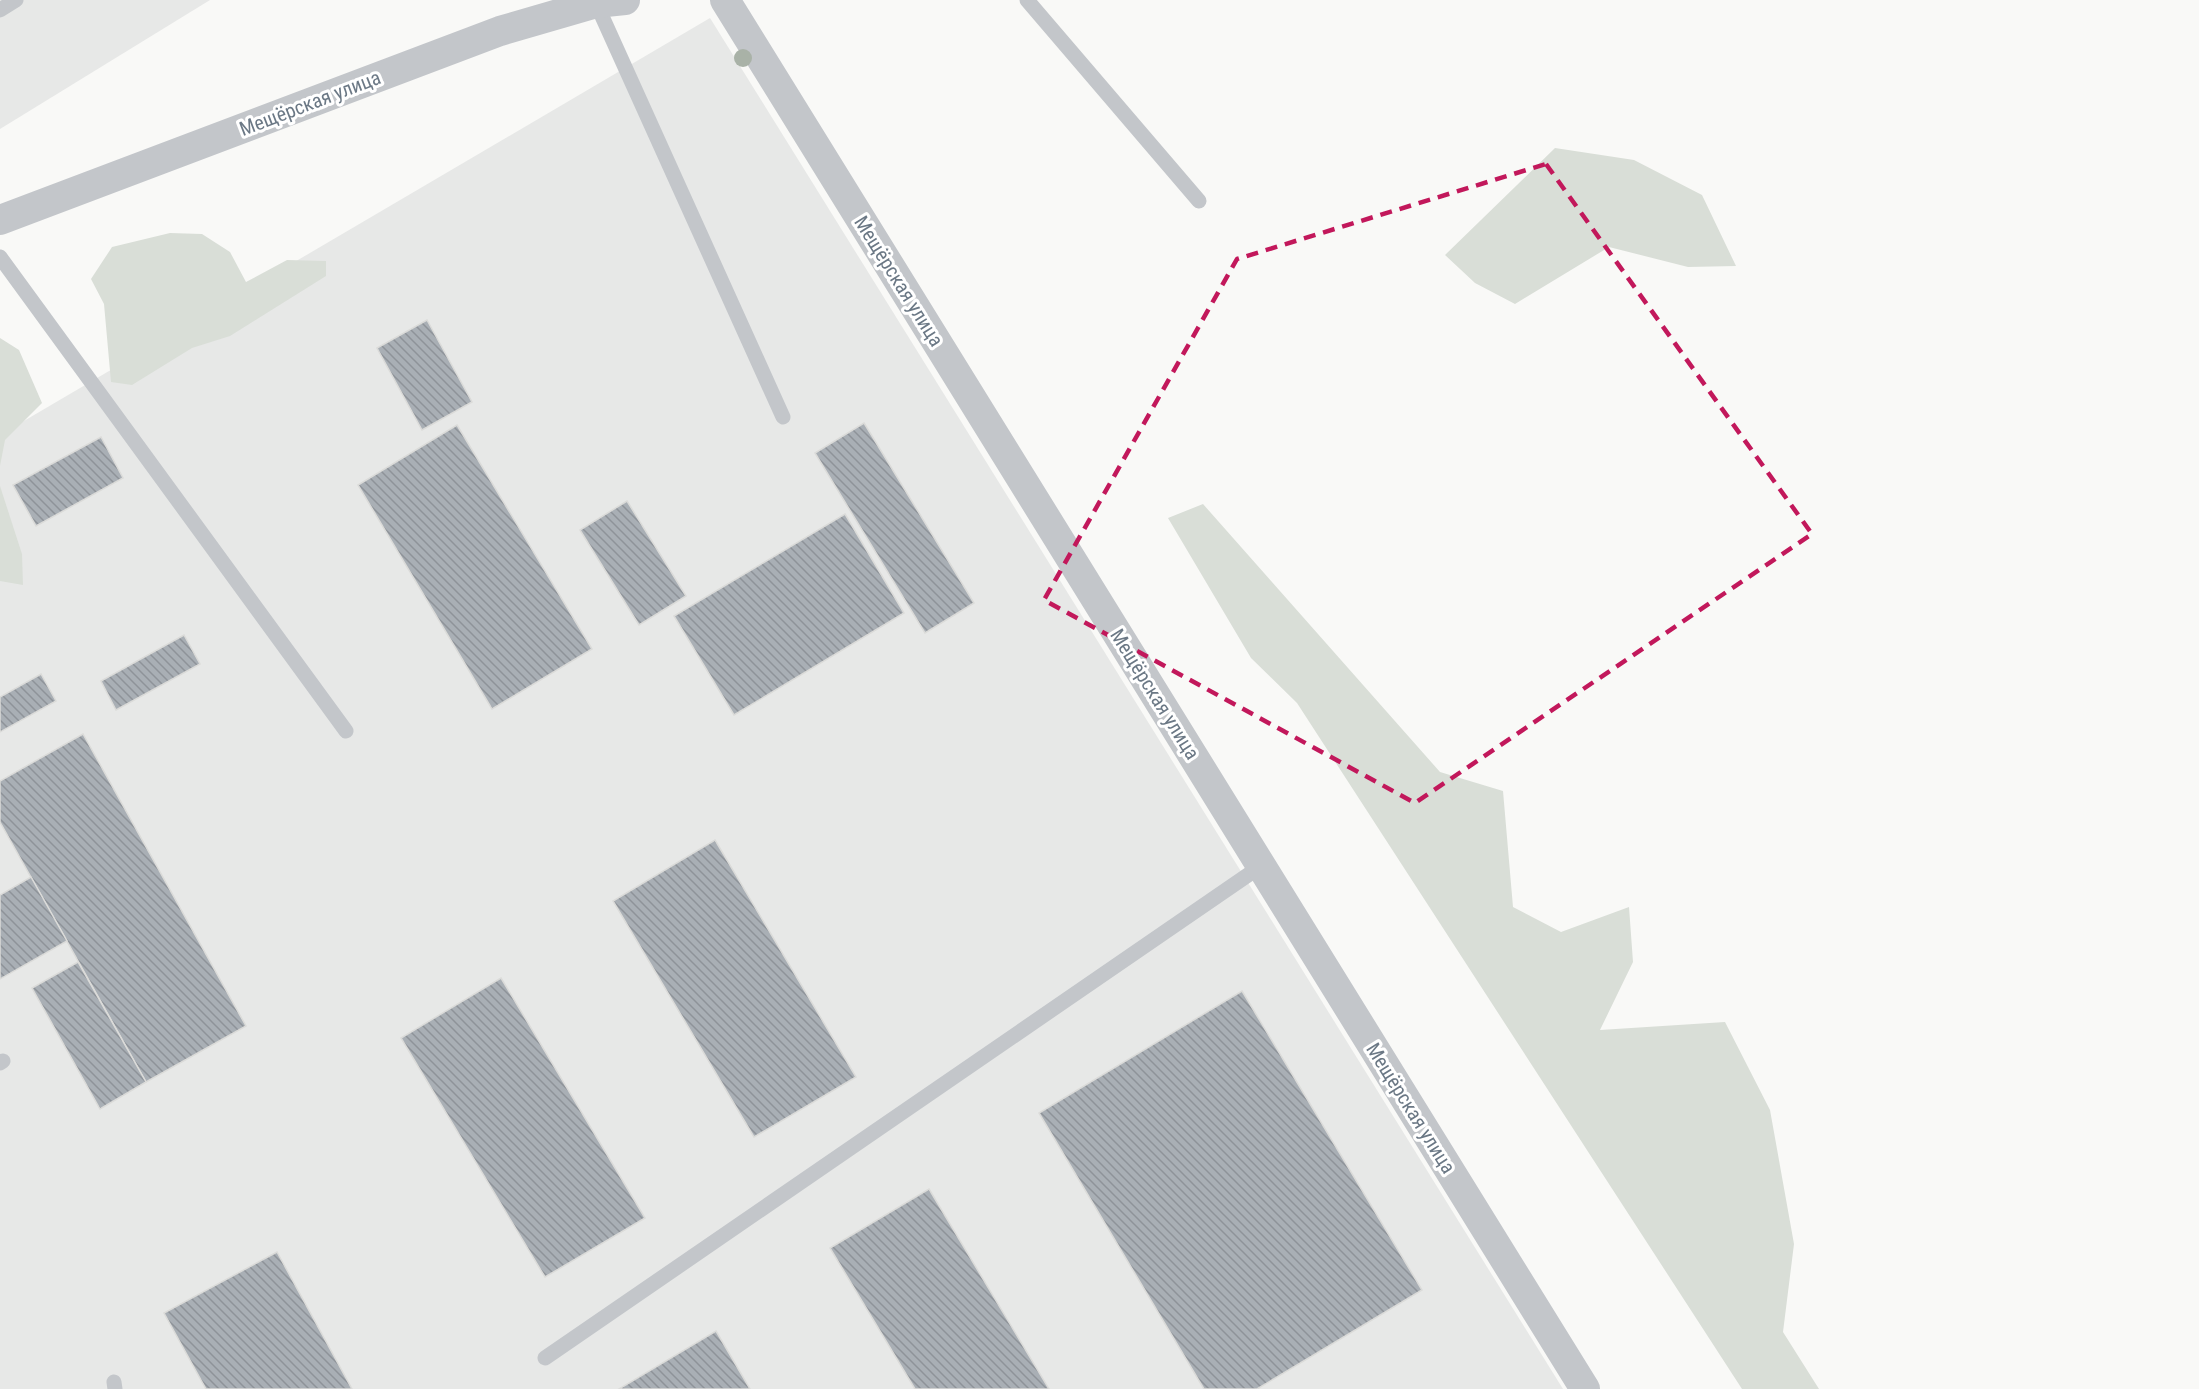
<svg xmlns="http://www.w3.org/2000/svg" width="2199" height="1389" font-family="'Roboto Condensed',sans-serif">
  <style>
    .built { fill: #e7e8e7 }
    .green { fill: #d9ded7 }
    .building { fill: url(#building-back-hatch); stroke: #dbdbd9; stroke-width: 1.5 }
    .lines { fill: none; stroke-linecap: round; stroke-linejoin: round }
    .lane { stroke: #c3c6ca; stroke-width: 15 }
    .street { stroke: #c3c6ca; stroke-width: 30 }
    .tree { fill: #a9b2a7 }
    .marked { fill: none; stroke: #c2185b; stroke-width: 4.5; stroke-dasharray: 12 8; stroke-linejoin: round }
    .labels { text-anchor: middle; dominant-baseline: central; stroke-width: 6; stroke-linejoin: round; paint-order: stroke }
    .street-label { font-size: 20px; fill: #6b7885; stroke: #fff }
  </style>
  <defs>
    <pattern id="building-back-hatch" width="6" height="6" patternUnits="userSpaceOnUse" patternTransform="scale(1.5)"><rect width="6" height="6" fill="#a9afb5"/><path d="M-1 5l2 2M0 0l6 6M5-1l2 2" fill="none" stroke="#8e9399"/></pattern>
  </defs>
  <rect width="100%" height="100%" fill="#f9f9f7"/>
  <!-- built -->
  <g class="built">
    <path d="M 0,0 L 210,0 L 0,129 Z"/>
    <path d="M 710,18 L 1563,1389 L 0,1389 L 0,435 Z"/>
  </g>
  <!-- green -->
  <g class="green">
    <path d="M 1555,148 L 1634,160 L 1702,195 L 1736,266 L 1688,267 L 1609,247 L 1515,304 L 1475,283 L 1445,255 Z"/>
    <path d="M 170,233 L 202,234 L 230,252 L 246,282 L 287,260 L 326,261 L 326,276 L 230,336 L 192,348 L 132,385 L 111,382 L 104,304 L 91,279 L 112,247 Z"/>
    <path d="M 0,338 L 19,350 L 42,403 L 5,440 L 0,466 Z"/>
    <path d="M 0,486 L 22,554 L 23,585 L 0,581 Z"/>
    <path d="M 1203,504 L 1440,772 L 1503,791 L 1513,907 L 1561,932 L 1629,907 L 1633,962 L 1600,1030 L 1725,1022 L 1770,1110 L 1794,1244 L 1783,1332 L 1819,1389 L 1742,1389 L 1297,703 L 1251,658 L 1168,518 Z"/>
  </g>
  <!-- building -->
  <g class="building">
    <path d="M 427,320 L 472,402 L 422,430 L 377,348 Z"/>
    <path d="M 864,423 L 974,603 L 925,633 L 815,453 Z"/>
    <path d="M 457,425 L 592,649 L 492,709 L 358,485 Z"/>
    <path d="M 101,437 L 123,478 L 36,526 L 13,485 Z"/>
    <path d="M 627,501 L 686,596 L 639,625 L 580,530 Z"/>
    <path d="M 845,514 L 904,613 L 734,715 L 674,616 Z"/>
    <path d="M 184,635 L 200,664 L 116,710 L 101,681 Z"/>
    <path d="M 41,674 L 56,701 L 0,732 L 0,697 Z"/>
    <path d="M 83,734 L 246,1026 L 146,1082 L 0,822 L 0,781 Z"/>
    <path d="M 715,840 L 856,1077 L 754,1137 L 613,901 Z"/>
    <path d="M 31,877 L 67,941 L 0,979 L 0,895 Z"/>
    <path d="M 78,962 L 146,1082 L 100,1109 L 32,988 Z"/>
    <path d="M 501,978 L 645,1218 L 545,1277 L 401,1038 Z"/>
    <path d="M 1242,991 L 1422,1290 L 1257,1389 L 1204,1389 L 1039,1113 Z"/>
    <path d="M 929,1189 L 1049,1389 L 915,1389 L 830,1248 Z"/>
    <path d="M 277,1252 L 352,1389 L 206,1389 L 164,1313 Z"/>
    <path d="M 716,1331 L 750,1389 L 619,1389 Z"/>
  </g>
  <g class="lines">
    <!-- lane -->
    <g class="lane">
      <path d="M 1027,0 L 1199,201"/>
      <path d="M 596,3 L 783,417"/>
      <path d="M 0,10 L 16,0"/>
      <path d="M 0,257 L 346,731"/>
      <path d="M 0,1063 L 3,1061"/>
      <path d="M 545,1358 L 1261,866"/>
      <path d="M 114,1382 L 115,1389"/>
    </g>
    <!-- street -->
    <g class="street">
      <path d="M 725,0 L 1585,1389"/>
      <path d="M 0,220 L 500,31 L 596,3 L 625,0"/>
    </g>
  </g>
  <!-- trees -->
  <circle class="tree" cx="743" cy="58" r="9"/>
  <!-- marked area -->
  <path class="marked" d="M 1546,164 L 1812,534 L 1415,803 L 1044,600 L 1237,259 Z"/>
  <g class="labels">
    <!-- street labels -->
    <g class="street-label">
      <text transform="translate(310 103) rotate(-21)">Мещёрская улица</text>
      <text transform="translate(899 281) rotate(58)">Мещёрская улица</text>
      <text transform="translate(1155 694) rotate(58)">Мещёрская улица</text>
      <text transform="translate(1411 1108) rotate(58)">Мещёрская улица</text>
    </g>
  </g>
</svg>
